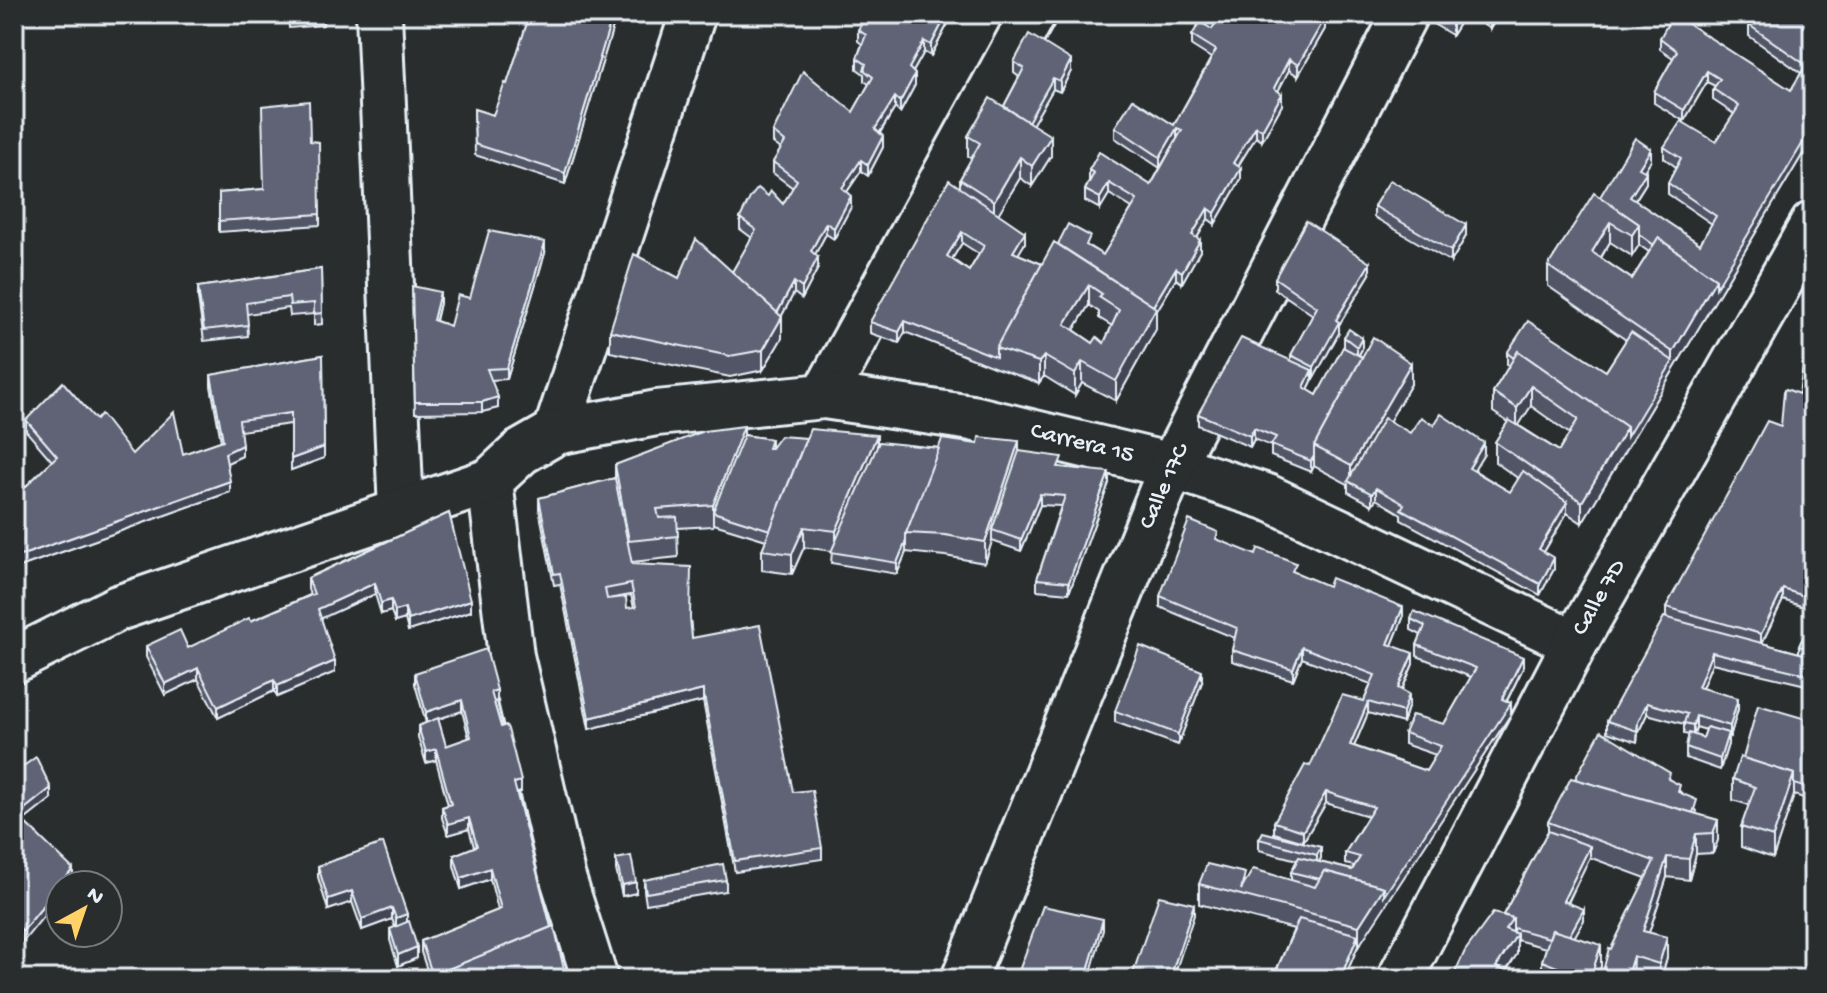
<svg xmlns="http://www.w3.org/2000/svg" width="1827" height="993" font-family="'Gochi Hand',sans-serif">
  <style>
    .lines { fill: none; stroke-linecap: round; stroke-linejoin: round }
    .street-casing { stroke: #e8f1f8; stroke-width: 50 }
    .street { stroke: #2a2d2e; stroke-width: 44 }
    .wall { fill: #515565; stroke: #e8f1f8; stroke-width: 2; fill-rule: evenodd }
    .shaded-wall { fill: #424552; stroke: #e8f1f8; stroke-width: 2 }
    .building { fill: #5e6375; stroke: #e8f1f8; stroke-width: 2; fill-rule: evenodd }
    .labels { text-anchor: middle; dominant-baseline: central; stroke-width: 6; stroke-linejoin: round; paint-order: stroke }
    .street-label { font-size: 24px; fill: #e8f1f8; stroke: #2a2d2e }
  </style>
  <rect width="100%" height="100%" fill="#2a2d2e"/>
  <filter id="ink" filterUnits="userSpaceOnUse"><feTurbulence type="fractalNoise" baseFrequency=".0125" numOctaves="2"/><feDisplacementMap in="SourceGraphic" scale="16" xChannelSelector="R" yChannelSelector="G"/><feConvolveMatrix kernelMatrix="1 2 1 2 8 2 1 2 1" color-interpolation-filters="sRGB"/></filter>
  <g filter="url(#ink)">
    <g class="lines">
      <!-- street casing -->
      <g class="street-casing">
        <g id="street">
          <path d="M 379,14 L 401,511"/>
          <path d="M 824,396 L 1033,14"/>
          <path d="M 556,432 L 693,14"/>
          <path d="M 490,481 L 511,656 L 562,875 L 595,979"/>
          <path d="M 14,660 L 118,608 L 490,481 L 521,452 L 556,432 L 657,413 L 824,396 L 972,418 L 1172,466 L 1267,497 L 1575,643"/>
          <path d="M 964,979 L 1172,466 L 1405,14"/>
          <path d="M 1400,979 L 1575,643 L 1813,224"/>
        </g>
      </g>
      <!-- street -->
      <use href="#street" class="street"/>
    </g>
    <!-- wall -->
    <g class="wall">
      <path d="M 288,14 L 323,14 L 323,25 L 289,28 Z"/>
      <path d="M 530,14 L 617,14 L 565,184 L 475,155 L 474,109 L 493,115 L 507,84 Z"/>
      <path d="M 867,14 L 953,14 L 931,56 L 924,52 L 913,72 L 915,85 L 900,113 L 895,108 L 880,133 L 883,147 L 868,176 L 861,171 L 847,192 L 851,207 L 834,239 L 826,234 L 815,254 L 818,268 L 802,299 L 794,293 L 781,317 L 782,338 L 763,370 L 730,377 L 610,352 L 610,331 L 679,278 L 732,272 L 752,238 L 740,229 L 740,218 L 768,196 L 783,204 L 793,188 L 773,173 L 773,162 L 781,149 L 773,143 L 773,132 L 853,112 L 869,84 L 864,81 L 864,74 L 857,69 L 857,58 L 862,44 L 858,41 L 858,30 Z"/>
      <path d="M 1423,14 L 1465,14 L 1452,35 L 1423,18 Z"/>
      <path d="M 1467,14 L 1499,14 L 1490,29 Z"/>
      <path d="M 1813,14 L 1813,137 L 1582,523 L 1567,513 L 1544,552 L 1554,569 L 1540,595 L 1401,520 L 1401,514 L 1376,499 L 1372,505 L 1348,492 L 1348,484 L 1314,466 L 1311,472 L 1271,456 L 1271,446 L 1254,439 L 1250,447 L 1198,425 L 1198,414 L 1291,361 L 1291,355 L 1313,315 L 1275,289 L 1275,278 L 1370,274 L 1339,325 L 1339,333 L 1314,378 L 1312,377 L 1312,381 L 1308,390 L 1317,395 L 1344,347 L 1344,337 L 1362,349 L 1359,355 L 1411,384 L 1389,421 L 1410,433 L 1484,454 L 1474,470 L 1510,492 L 1519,479 L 1495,462 L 1495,442 L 1508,422 L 1493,412 L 1493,392 L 1509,366 L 1507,364 L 1507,353 L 1606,371 L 1626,340 L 1548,286 L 1548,266 L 1600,197 L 1651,160 L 1644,171 L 1646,183 L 1635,201 L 1700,244 L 1712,224 L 1668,194 L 1668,183 L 1676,167 L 1664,158 L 1664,147 L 1716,142 L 1734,114 L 1713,100 L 1713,89 L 1715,86 L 1707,82 L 1684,121 L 1654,103 L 1654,92 L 1673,58 L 1660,49 L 1660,38 L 1791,90 L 1801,73 L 1749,36 L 1749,25 ZM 1610,242 L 1632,256 L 1639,245 L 1649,252 L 1632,279 L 1601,258 ZM 1531,406 L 1570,434 L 1559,451 L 1518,425 Z"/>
      <path d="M 1320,15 L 1325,29 L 1298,76 L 1289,70 L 1278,91 L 1282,105 L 1262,141 L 1256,137 L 1238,166 L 1241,179 L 1215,224 L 1208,219 L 1197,238 L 1200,251 L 1182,283 L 1176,279 L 1156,312 L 1156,329 L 1116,401 L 1082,383 L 1075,395 L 1044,376 L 1039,383 L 996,368 L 905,332 L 899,343 L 870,333 L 870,322 L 960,188 L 960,179 L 972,158 L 968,156 L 968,136 L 1004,106 L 1019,77 L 1014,73 L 1014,62 L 1071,71 L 1060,92 L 1053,89 L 1032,125 L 1051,156 L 1032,186 L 1020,178 L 998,214 L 1025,243 L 1018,254 L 1042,264 L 1058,244 L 1090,247 L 1103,255 L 1132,208 L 1109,194 L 1100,209 L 1085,201 L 1085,190 L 1089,181 L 1089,170 L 1151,185 L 1160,168 L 1115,138 L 1115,127 L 1174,125 L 1211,58 L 1192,46 L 1192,35 L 1212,29 ZM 962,243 L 979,254 L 969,271 L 952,259 ZM 1089,305 L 1099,312 L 1099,318 L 1112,326 L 1104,343 L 1093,343 L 1074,330 Z"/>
      <path d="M 310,141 L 320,214 L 320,225 L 219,232 L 219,193 L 263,189 Z"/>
      <path d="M 1374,206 L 1466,236 L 1451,262 L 1374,217 Z"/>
      <path d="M 545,253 L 507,379 L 491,380 L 498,408 L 482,412 L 415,413 L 412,286 L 440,303 L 436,321 L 450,326 L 470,298 Z"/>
      <path d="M 321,269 L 322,324 L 314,325 L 314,314 L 290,316 L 289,308 L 247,314 L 248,336 L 204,341 L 198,298 L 198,287 Z"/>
      <path d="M 1813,342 L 1813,610 L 1783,600 L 1762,643 L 1799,653 L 1799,646 L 1813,615 L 1813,661 L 1811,660 L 1811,667 L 1806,685 L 1712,663 L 1702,688 L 1738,709 L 1730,737 L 1728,736 L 1728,744 L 1720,770 L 1686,758 L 1686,747 L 1689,735 L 1684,734 L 1684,724 L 1647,714 L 1638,733 L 1637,742 L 1607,732 L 1607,721 L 1666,618 L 1666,607 L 1781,426 L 1799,394 ZM 1696,727 L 1706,730 L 1703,738 L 1694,735 Z"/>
      <path d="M 323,355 L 324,458 L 291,470 L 291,424 L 240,431 L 242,456 L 227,463 L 230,492 L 14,569 L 14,498 L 52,461 L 26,431 L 26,420 L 132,454 L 183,454 L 221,441 L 211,386 L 211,375 Z"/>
      <path d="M 744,435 L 771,439 L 771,448 L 877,445 L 1019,451 L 1062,468 L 1109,483 L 1069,593 L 1037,590 L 1037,579 L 1061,506 L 1040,505 L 1021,551 L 992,541 L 985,563 L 945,556 L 906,552 L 897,574 L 831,563 L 832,551 L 804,547 L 792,574 L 762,570 L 762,550 L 766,540 L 714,524 L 713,526 L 677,528 L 678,557 L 631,562 L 632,564 L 690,620 L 692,638 L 793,792 L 822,848 L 822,859 L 735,872 L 703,701 L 589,729 L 560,584 L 554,585 L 539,509 L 539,498 L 615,478 L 615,465 ZM 631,595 L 634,608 L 627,608 L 613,598 Z"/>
      <path d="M 449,513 L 471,611 L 408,631 L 405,619 L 395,622 L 391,611 L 381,614 L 375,594 L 321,618 L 335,672 L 277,697 L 274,691 L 218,718 L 198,679 L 165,695 L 146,657 L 146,646 L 188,648 L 310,595 L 308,589 L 308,578 Z"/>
      <path d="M 1218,540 L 1403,618 L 1392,645 L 1413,664 L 1402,690 L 1409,704 L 1403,723 L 1368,713 L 1354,746 L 1426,771 L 1436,755 L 1404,744 L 1404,733 L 1444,724 L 1471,677 L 1417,656 L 1417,645 L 1421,635 L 1411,630 L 1411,619 L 1523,668 L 1507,701 L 1511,714 L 1358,946 L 1344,979 L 1247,979 L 1273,978 L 1294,929 L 1199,904 L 1199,884 L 1291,880 L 1291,872 L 1297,860 L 1259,850 L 1259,839 L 1301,841 L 1274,833 L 1274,822 L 1310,766 L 1364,701 L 1371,684 L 1302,658 L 1293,680 L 1232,661 L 1232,650 L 1235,638 L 1160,607 L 1160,596 ZM 1326,803 L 1368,816 L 1345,853 L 1345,864 L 1354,866 L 1352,870 L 1319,862 L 1321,858 L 1303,842 Z"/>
      <path d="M 415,673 L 497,701 L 494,702 L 501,727 L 521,792 L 517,793 L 551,927 L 566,979 L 430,979 L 421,952 L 421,941 L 498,910 L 490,879 L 461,889 L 454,866 L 454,855 L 474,847 L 469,829 L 448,835 L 442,818 L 442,807 L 448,805 L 436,760 L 426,763 L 418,737 L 418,726 L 426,723 L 415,684 ZM 462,711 L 469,738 L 446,746 L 438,719 Z"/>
      <path d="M 1202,682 L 1178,745 L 1115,722 L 1115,711 Z"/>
      <path d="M 1813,721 L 1813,801 L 1794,795 L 1773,858 L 1741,847 L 1741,827 L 1749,805 L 1733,800 L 1733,779 L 1743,758 Z"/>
      <path d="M 14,773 L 51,799 L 23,821 L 73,880 L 69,885 L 60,885 L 22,943 L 14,925 Z"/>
      <path d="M 1575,779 L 1670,780 L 1697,811 L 1696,814 L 1718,820 L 1718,840 L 1713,853 L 1696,854 L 1689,880 L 1667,877 L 1649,932 L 1667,957 L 1661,979 L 1643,979 L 1633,976 L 1632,979 L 1601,979 L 1611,949 L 1646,878 L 1589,857 L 1568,903 L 1584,920 L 1574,937 L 1601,966 L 1597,979 L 1542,979 L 1542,961 L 1546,948 L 1517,940 L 1517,954 L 1506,971 L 1511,979 L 1452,979 L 1503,915 L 1548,831 L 1548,822 Z"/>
      <path d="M 383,843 L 417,958 L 398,966 L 390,940 L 390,929 L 395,927 L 392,919 L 362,930 L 352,902 L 328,910 L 318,877 L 318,866 Z"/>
      <path d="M 616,859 L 636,893 L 622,896 L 616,870 Z"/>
      <path d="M 644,880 L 726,880 L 726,891 L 646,904 L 644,891 Z"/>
    </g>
    <!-- shaded-wall -->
    <g class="shaded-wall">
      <path d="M 613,14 L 617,14 L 565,184 L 565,173 Z"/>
      <path d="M 947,14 L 953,14 L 931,56 L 931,45 Z"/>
      <path d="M 1458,14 L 1465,14 L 1452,35 L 1452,24 Z"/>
      <path d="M 1492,14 L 1499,14 L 1490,29 L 1490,18 Z"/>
      <path d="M 1325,18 L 1325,29 L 1298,76 L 1298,65 Z"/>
      <path d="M 924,41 L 924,52 L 909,79 L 909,68 Z"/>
      <path d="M 1289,59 L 1289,70 L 1274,99 L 1274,88 Z"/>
      <path d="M 1071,60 L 1071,71 L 1060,92 L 1060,81 Z"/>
      <path d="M 1707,71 L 1707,82 L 1684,121 L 1684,110 Z"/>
      <path d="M 915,74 L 915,85 L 900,113 L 900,102 Z"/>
      <path d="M 1053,78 L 1053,89 L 1024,139 L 1024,128 Z"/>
      <path d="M 1282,94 L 1282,105 L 1262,141 L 1262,130 Z"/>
      <path d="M 895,97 L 895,108 L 875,140 L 875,129 Z"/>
      <path d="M 1256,126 L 1256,137 L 1233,174 L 1233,163 Z"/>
      <path d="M 1813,126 L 1813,137 L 1582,523 L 1582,502 L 1627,427 L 1673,361 L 1673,352 L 1716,279 Z"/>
      <path d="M 1177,128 L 1177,139 L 1160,168 L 1160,157 Z"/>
      <path d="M 883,136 L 883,147 L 868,176 L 868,165 Z"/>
      <path d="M 1051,136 L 1051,156 L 1032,186 L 1032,166 Z"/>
      <path d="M 1651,149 L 1651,160 L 1639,179 L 1639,168 Z"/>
      <path d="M 1020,157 L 1020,178 L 994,221 L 994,201 Z"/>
      <path d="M 861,160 L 861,171 L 842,199 L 842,188 Z"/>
      <path d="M 1241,168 L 1241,179 L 1215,224 L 1215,213 Z"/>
      <path d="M 1646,172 L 1646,183 L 1630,208 L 1630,197 Z"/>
      <path d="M 1109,183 L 1109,194 L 1100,209 L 1100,198 Z"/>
      <path d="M 851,196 L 851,207 L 834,239 L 834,228 Z"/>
      <path d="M 1208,208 L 1208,219 L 1192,246 L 1192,235 Z"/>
      <path d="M 1610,222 L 1610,242 L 1592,272 L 1592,252 Z"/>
      <path d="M 826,223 L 826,234 L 811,262 L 811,251 Z"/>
      <path d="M 1639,224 L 1639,245 L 1632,256 L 1632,235 Z"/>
      <path d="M 1466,225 L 1466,236 L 1451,262 L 1451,251 Z"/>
      <path d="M 962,232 L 962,243 L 947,267 L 947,256 Z"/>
      <path d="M 1025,232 L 1025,243 L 1013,263 L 1013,252 Z"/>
      <path d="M 1200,240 L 1200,251 L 1182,283 L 1182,272 Z"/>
      <path d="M 545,242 L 545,253 L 507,379 L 507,368 Z"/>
      <path d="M 818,257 L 818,268 L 802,299 L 802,288 Z"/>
      <path d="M 1370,263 L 1370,274 L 1339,325 L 1339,333 L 1314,378 L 1314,367 L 1336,320 Z"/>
      <path d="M 1176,268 L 1176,279 L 1156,312 L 1156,329 L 1116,401 L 1116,381 L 1149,313 Z"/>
      <path d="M 794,282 L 794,293 L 774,330 L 774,319 Z"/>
      <path d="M 1089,285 L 1089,305 L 1065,345 L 1065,324 Z"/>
      <path d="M 440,292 L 440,303 L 433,331 L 433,320 Z"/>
      <path d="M 782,317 L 782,338 L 763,370 L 763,350 Z"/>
      <path d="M 905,321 L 905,332 L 899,343 L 899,332 Z"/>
      <path d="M 1362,338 L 1362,349 L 1357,358 L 1357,347 Z"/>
      <path d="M 23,342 L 23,353 L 14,360 L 14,349 Z"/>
      <path d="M 1044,356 L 1044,376 L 1039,383 L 1039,362 Z"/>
      <path d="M 1082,362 L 1082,383 L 1075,395 L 1075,374 Z"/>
      <path d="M 1411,363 L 1411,384 L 1353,484 L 1351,483 L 1351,466 Z"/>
      <path d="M 17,365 L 17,376 L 14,379 L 14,368 Z"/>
      <path d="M 1312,370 L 1312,381 L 1304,398 L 1304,387 Z"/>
      <path d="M 1531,386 L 1531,406 L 1517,428 L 1517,408 Z"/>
      <path d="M 498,397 L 498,408 L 482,412 L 482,402 Z"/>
      <path d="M 744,426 L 744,446 L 713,512 L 713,526 L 713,505 Z"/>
      <path d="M 1254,428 L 1254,439 L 1250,447 L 1250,436 Z"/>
      <path d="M 877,435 L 877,456 L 836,551 L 836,531 Z"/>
      <path d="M 1019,441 L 1019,462 L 992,530 L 992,541 L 985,563 L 985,542 Z"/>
      <path d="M 1484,443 L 1484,454 L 1469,479 L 1469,468 Z"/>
      <path d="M 242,445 L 242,456 L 225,464 L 225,453 Z"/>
      <path d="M 324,447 L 324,458 L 291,470 L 291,459 Z"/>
      <path d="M 1314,456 L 1314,466 L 1311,472 L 1311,461 Z"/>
      <path d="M 1109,472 L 1109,483 L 1069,593 L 1069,582 Z"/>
      <path d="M 230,481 L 230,492 L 14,569 L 14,558 Z"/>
      <path d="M 1376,488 L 1376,499 L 1372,505 L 1372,494 Z"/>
      <path d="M 1040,494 L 1040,505 L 1021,551 L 1021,540 Z"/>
      <path d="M 1567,502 L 1567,513 L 1539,560 L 1539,549 Z"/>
      <path d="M 804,527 L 804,547 L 792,574 L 792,554 Z"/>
      <path d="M 906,541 L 906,552 L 897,574 L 897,563 Z"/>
      <path d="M 1554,558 L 1554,569 L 1540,595 L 1540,584 Z"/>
      <path d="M 375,583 L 375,594 L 318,620 L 318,609 Z"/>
      <path d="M 1783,589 L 1783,600 L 1761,645 L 1761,634 Z"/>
      <path d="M 391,600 L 391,611 L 381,614 L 381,603 Z"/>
      <path d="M 471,600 L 471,611 L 408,631 L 408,620 Z"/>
      <path d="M 1403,607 L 1403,618 L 1388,655 L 1388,644 Z"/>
      <path d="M 405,608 L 405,619 L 395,622 L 395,611 Z"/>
      <path d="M 1302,647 L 1302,658 L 1293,680 L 1293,669 Z"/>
      <path d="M 1712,652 L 1712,663 L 1698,698 L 1698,687 Z"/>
      <path d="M 1413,653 L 1413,664 L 1398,699 L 1398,688 Z"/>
      <path d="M 1811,656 L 1811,667 L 1806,685 L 1806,674 Z"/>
      <path d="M 1523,657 L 1523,668 L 1502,710 L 1502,699 Z"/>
      <path d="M 335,661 L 335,672 L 277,697 L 277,686 Z"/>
      <path d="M 198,668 L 198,679 L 165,695 L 165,684 Z"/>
      <path d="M 1202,671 L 1202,682 L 1178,745 L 1178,734 Z"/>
      <path d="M 274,680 L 274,691 L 218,718 L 218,707 Z"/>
      <path d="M 497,690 L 497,701 L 491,703 L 491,692 Z"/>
      <path d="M 703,690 L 703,701 L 589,729 L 589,718 Z"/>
      <path d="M 1409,694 L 1409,704 L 1403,723 L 1403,712 Z"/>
      <path d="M 1738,698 L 1738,709 L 1730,737 L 1730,726 Z"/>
      <path d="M 462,700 L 462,711 L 426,723 L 426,712 Z"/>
      <path d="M 1368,702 L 1368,713 L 1350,756 L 1350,745 Z"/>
      <path d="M 1511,703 L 1511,714 L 1359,946 L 1359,926 L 1384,887 Z"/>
      <path d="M 1647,703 L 1647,714 L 1638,733 L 1637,742 L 1638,722 Z"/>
      <path d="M 1696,716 L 1696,727 L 1693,736 L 1693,725 Z"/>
      <path d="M 1728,733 L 1728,744 L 1720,770 L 1720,759 Z"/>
      <path d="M 436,749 L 436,760 L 426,763 L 426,752 Z"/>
      <path d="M 1794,774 L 1794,795 L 1773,858 L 1773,837 Z"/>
      <path d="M 521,781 L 521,792 L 514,794 L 514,783 Z"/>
      <path d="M 51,788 L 51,799 L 17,826 L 17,815 Z"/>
      <path d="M 1326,792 L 1326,803 L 1303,842 L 1303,831 Z"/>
      <path d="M 469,818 L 469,829 L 448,835 L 448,824 Z"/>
      <path d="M 1718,820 L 1718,840 L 1713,853 L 1713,833 Z"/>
      <path d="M 1696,834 L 1696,854 L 1689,880 L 1689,859 Z"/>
      <path d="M 1590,846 L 1590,857 L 1563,912 L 1563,901 Z"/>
      <path d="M 1321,847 L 1321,858 L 1317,866 L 1317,855 Z"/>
      <path d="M 1667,857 L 1667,877 L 1643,951 L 1643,931 Z"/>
      <path d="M 490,868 L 490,879 L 461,889 L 461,878 Z"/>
      <path d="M 73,869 L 73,880 L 69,885 L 60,885 Z"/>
      <path d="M 636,882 L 636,893 L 622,896 L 622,885 Z"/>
      <path d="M 60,885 L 60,896 L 22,943 L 22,932 Z"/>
      <path d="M 352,891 L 352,902 L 328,910 L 328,899 Z"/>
      <path d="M 1194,904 L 1194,915 L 1173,979 L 1171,975 Z"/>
      <path d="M 392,908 L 392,919 L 362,930 L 362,919 Z"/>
      <path d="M 1584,909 L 1584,920 L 1565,954 L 1565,943 Z"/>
      <path d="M 407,914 L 407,925 L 396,929 L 396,918 Z"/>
      <path d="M 1513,918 L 1513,939 L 1505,929 Z"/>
      <path d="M 1103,919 L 1103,930 L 1089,979 L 1088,970 Z"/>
      <path d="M 1517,934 L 1517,954 L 1501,979 L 1496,967 Z"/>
      <path d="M 1358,935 L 1358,946 L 1344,979 L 1340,979 Z"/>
      <path d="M 1667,937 L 1667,957 L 1661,979 L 1659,979 L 1659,964 Z"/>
      <path d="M 1601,945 L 1601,966 L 1597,979 L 1590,979 Z"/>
      <path d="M 417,947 L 417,958 L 398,966 L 398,955 Z"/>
      <path d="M 1633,956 L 1632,979 L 1626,979 Z"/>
    </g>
    <!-- building -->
    <g class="building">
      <path d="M 530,14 L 613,14 L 565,173 L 475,144 L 474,109 L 493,115 L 505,83 L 507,84 Z"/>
      <path d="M 867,14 L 947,14 L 931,45 L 924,41 L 909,68 L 915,74 L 900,102 L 895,97 L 875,129 L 883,136 L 868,165 L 861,160 L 842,188 L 851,196 L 834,228 L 826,223 L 811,251 L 818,257 L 802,288 L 794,282 L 777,313 L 732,272 L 756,230 L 740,218 L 750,198 L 758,188 L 768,196 L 771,191 L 783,204 L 797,180 L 773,162 L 785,142 L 773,132 L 803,71 L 853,112 L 873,77 L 864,70 L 866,64 L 857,58 L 866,35 L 858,30 Z"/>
      <path d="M 1220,14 L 1317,14 L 1325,18 L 1298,65 L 1289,59 L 1274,88 L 1282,94 L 1262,130 L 1256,126 L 1233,163 L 1241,168 L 1215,213 L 1208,208 L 1192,235 L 1200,240 L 1182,272 L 1176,268 L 1153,306 L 1058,244 L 1068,224 L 1090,236 L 1086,245 L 1103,255 L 1137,200 L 1109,183 L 1100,198 L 1085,190 L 1094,173 L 1089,170 L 1099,152 L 1151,185 L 1182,130 L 1177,128 L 1160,157 L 1115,127 L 1133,99 L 1174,125 L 1216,50 L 1192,35 L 1200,22 L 1212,29 Z"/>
      <path d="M 1435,14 L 1458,14 L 1452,24 Z"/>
      <path d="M 1673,14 L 1791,90 L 1806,65 L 1749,25 L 1755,14 L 1813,14 L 1813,126 L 1716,288 L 1716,279 L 1658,238 L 1654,245 L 1639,234 L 1639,224 L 1600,197 L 1635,138 L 1651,149 L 1639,168 L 1646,172 L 1630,197 L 1700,244 L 1716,216 L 1668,183 L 1681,158 L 1664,147 L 1681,121 L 1716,142 L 1739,106 L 1713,89 L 1720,79 L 1707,71 L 1684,110 L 1654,92 L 1677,51 L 1660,38 Z"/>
      <path d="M 1029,34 L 1071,60 L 1060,81 L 1053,78 L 1028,122 L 1004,106 L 1024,68 L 1014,62 Z"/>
      <path d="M 990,98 L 1051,136 L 1032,166 L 1020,157 L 994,201 L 960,179 L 980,143 L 968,136 Z"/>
      <path d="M 309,101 L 310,141 L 319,142 L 320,214 L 219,221 L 219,193 L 264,189 L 262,106 Z"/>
      <path d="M 949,180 L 1025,232 L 1013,252 L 1042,264 L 996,348 L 996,357 L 905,321 L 899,332 L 870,322 ZM 962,232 L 984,246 L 969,271 L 947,256 Z"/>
      <path d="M 1390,180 L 1466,225 L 1451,251 L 1374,206 Z"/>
      <path d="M 1594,193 L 1639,224 L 1632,235 L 1610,222 L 1592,252 L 1632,279 L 1658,238 L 1716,279 L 1673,352 L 1548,266 Z"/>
      <path d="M 1306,221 L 1370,263 L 1336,320 L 1339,322 L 1314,367 L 1291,355 L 1317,307 L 1275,278 Z"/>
      <path d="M 489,231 L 545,242 L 507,368 L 487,369 L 498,397 L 482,402 L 415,402 L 412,286 L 440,292 L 433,320 L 450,326 L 458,295 L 470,298 Z"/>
      <path d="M 696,239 L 782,317 L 763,350 L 730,356 L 610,331 L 634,254 L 679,278 Z"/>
      <path d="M 1054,242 L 1156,308 L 1116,381 L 1082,362 L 1075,374 L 1044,356 L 1039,362 L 996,348 ZM 1089,285 L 1102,294 L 1099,297 L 1119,310 L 1104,343 L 1097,337 L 1093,343 L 1065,324 Z"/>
      <path d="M 321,269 L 322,313 L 314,314 L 314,303 L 290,305 L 289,297 L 246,303 L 248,325 L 204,330 L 198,287 Z"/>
      <path d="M 1528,321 L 1606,371 L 1631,332 L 1673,361 L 1627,437 L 1627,427 L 1518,351 L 1514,358 L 1507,353 Z"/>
      <path d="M 1349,329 L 1362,338 L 1357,347 L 1344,337 Z"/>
      <path d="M 14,331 L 23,342 L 14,349 Z"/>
      <path d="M 1373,337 L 1411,363 L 1351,466 L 1314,446 Z"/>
      <path d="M 1241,338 L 1312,370 L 1304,387 L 1317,395 L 1343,347 L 1362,357 L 1314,446 L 1314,456 L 1311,461 L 1271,445 L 1276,437 L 1254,428 L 1250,436 L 1198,414 Z"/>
      <path d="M 1813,342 L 1813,599 L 1783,589 L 1761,634 L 1666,607 L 1767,421 L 1781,426 L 1784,391 L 1786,389 L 1799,394 L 1805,354 L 1810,356 Z"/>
      <path d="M 1518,351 L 1627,427 L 1582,502 L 1495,442 L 1509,420 L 1559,451 L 1578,419 L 1531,386 L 1517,408 L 1493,392 Z"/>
      <path d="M 323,355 L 324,447 L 291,459 L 291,413 L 239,420 L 242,445 L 225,453 L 230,481 L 14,558 L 14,498 L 57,456 L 26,420 L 63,382 L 96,420 L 101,414 L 132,454 L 174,412 L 183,454 L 223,440 L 211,375 Z"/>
      <path d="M 1441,414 L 1484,443 L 1469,468 L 1510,492 L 1523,471 L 1567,502 L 1539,549 L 1554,558 L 1540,584 L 1401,509 L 1404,504 L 1376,488 L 1372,494 L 1348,481 L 1384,418 L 1410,433 L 1421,417 L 1434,425 Z"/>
      <path d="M 744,426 L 713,505 L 657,509 L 659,518 L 677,517 L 678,536 L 629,541 L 615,465 L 704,431 Z"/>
      <path d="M 810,429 L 877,435 L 836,531 L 804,527 L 792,554 L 762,550 Z"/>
      <path d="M 744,435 L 771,439 L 768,448 L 771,448 L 780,436 L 806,438 L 770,530 L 713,512 Z"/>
      <path d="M 979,437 L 1019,441 L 985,542 L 945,535 L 906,533 L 942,439 L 978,444 Z"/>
      <path d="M 879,442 L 939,448 L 906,533 L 906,541 L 897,563 L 831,552 Z"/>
      <path d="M 1019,451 L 1062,457 L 1058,467 L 1109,472 L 1069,582 L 1037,579 L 1065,496 L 1040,494 L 1021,540 L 992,530 Z"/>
      <path d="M 615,478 L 632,564 L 691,567 L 690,618 L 692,638 L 760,625 L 793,792 L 812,790 L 822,848 L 735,861 L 703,690 L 589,718 L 560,573 L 554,574 L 539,498 ZM 631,584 L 636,607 L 627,608 L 626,597 L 607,599 L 605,589 Z"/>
      <path d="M 449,513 L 471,600 L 408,620 L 405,608 L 395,611 L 391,600 L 381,603 L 375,583 L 318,609 L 335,661 L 277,686 L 274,680 L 218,707 L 198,668 L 165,684 L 146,646 L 180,630 L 188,648 L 249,618 L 251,621 L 314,594 L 308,578 Z"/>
      <path d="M 1189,520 L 1218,532 L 1216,539 L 1256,555 L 1258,548 L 1296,563 L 1292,571 L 1328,586 L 1331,578 L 1403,607 L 1388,644 L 1413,653 L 1398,688 L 1409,694 L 1403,712 L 1368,702 L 1350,745 L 1426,771 L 1441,746 L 1404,733 L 1412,715 L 1444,724 L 1476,668 L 1417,645 L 1425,626 L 1411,619 L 1414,611 L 1523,657 L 1502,699 L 1511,703 L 1384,896 L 1384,887 L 1324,871 L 1320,879 L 1291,872 L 1299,857 L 1352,870 L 1360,857 L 1345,853 L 1374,807 L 1326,792 L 1303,831 L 1274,822 L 1305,765 L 1310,766 L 1342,695 L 1364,701 L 1375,675 L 1302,647 L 1293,669 L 1232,650 L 1237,628 L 1160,596 Z"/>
      <path d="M 1813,615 L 1813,650 L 1799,646 Z"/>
      <path d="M 1664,617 L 1811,656 L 1806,674 L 1712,652 L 1698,687 L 1738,698 L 1730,726 L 1696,716 L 1693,725 L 1684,723 L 1687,714 L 1647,703 L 1638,722 L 1637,731 L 1607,721 Z"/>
      <path d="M 1140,646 L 1202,671 L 1178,734 L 1115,711 Z"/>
      <path d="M 486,649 L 497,690 L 491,692 L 501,727 L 506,725 L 508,729 L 521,781 L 514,783 L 551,927 L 436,974 L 436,979 L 434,979 L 421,941 L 501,909 L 490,868 L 461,878 L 454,855 L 477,846 L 469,818 L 448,824 L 442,807 L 451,804 L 436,749 L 426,752 L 418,726 L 438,718 L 446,746 L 471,737 L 462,700 L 426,712 L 415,673 Z"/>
      <path d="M 1758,705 L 1813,721 L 1813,790 L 1794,784 L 1794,774 L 1743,758 Z"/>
      <path d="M 1707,727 L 1728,733 L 1720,759 L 1686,747 L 1689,733 L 1703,738 Z"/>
      <path d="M 1601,731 L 1670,773 L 1668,779 L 1680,785 L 1678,792 L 1697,800 L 1693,813 L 1575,779 Z"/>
      <path d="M 36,757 L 51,788 L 17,815 L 73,869 L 22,932 L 14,914 L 14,773 Z"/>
      <path d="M 1740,757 L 1794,774 L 1773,837 L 1741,827 L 1755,787 L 1733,779 Z"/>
      <path d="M 1571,778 L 1718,820 L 1713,833 L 1696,834 L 1689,859 L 1667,857 L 1643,931 L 1667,937 L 1659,964 L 1633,956 L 1626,979 L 1601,979 L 1609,948 L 1611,949 L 1654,861 L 1548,822 Z"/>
      <path d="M 1548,831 L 1590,846 L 1563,901 L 1584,909 L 1569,936 L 1552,930 L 1549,938 L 1513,928 L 1513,918 L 1503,915 Z"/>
      <path d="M 1263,832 L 1321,847 L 1317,855 L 1259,839 Z"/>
      <path d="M 383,843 L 407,914 L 396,918 L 392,908 L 362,919 L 352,891 L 328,899 L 318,866 Z"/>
      <path d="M 631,856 L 636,882 L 622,885 L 616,859 Z"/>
      <path d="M 723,864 L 726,880 L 646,893 L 644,880 Z"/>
      <path d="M 1207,864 L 1245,873 L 1241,890 L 1253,869 L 1315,887 L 1324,871 L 1384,887 L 1359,926 L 1199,884 Z"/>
      <path d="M 1159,896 L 1194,904 L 1171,975 L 1188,979 L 1131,979 Z"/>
      <path d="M 1043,906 L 1103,919 L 1088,970 L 1129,979 L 1016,979 Z"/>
      <path d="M 1493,913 L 1513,918 L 1505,929 L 1517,934 L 1496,967 L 1511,973 L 1509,979 L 1452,979 L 1465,951 Z"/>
      <path d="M 1299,919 L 1358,935 L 1340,979 L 1247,979 L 1250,973 L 1273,978 Z"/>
      <path d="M 409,921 L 417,947 L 398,955 L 390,929 Z"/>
      <path d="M 554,926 L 566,978 L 564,979 L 437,979 L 436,974 Z"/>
      <path d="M 1552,930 L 1601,945 L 1590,979 L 1587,979 L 1542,961 Z"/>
    </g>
  </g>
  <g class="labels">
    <!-- street labels -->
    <g class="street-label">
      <text transform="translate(1082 444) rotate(14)">Carrera 15</text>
      <text transform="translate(1165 487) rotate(-66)">Calle 17C</text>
      <text transform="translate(1600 598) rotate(-60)">Calle 7D</text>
    </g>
  </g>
  <!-- margin -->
  <rect width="1827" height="993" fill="none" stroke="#2a2d2e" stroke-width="48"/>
  <rect x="24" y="24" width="1779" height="945" fill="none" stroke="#e8f1f8" stroke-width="3" filter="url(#ink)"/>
  <!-- north arrow -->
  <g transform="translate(84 909) rotate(40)"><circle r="38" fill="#2a2d2e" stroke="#767b7f" stroke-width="2"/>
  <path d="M0-6L14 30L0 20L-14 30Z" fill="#ffd166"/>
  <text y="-12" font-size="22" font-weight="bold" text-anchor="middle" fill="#e8f1f8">N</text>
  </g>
</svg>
